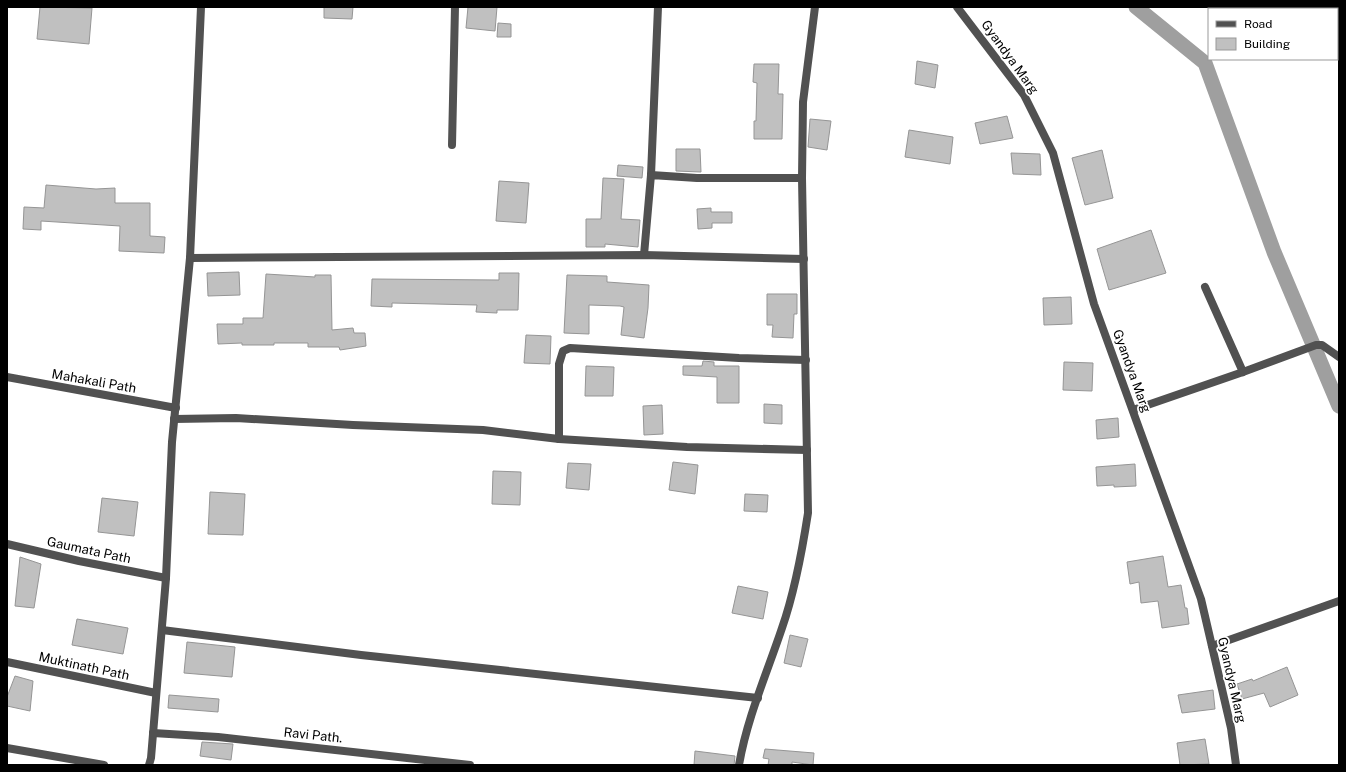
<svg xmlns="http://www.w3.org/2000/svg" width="1346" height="772" font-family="'Public Sans',sans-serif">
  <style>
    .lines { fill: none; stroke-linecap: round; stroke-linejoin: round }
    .canal { stroke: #9f9f9f; stroke-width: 15 }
    .building { fill: #c0c0c0; stroke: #959595 }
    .street { stroke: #515151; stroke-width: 8 }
    .labels { text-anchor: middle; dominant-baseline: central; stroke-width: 3.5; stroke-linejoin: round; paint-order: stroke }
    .street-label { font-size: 13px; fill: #000; stroke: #fff }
  </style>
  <rect width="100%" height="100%" fill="#fff"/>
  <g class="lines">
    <!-- canal -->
    <path class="canal" d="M 1136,7 L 1205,63 L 1274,252 L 1339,406"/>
  </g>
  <!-- building -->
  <g class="building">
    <path d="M 40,7 L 92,8 L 89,44 L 37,39 Z"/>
    <path d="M 324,7 L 353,7 L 352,19 L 324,18 Z"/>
    <path d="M 468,7 L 497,7 L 495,31 L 466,28 Z"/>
    <path d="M 498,23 L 511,24 L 511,37 L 497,37 Z"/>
    <path d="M 917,61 L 938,65 L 935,88 L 915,84 Z"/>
    <path d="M 754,64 L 779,64 L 778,94 L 783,94 L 782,139 L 754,139 L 754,121 L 756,121 L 757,83 L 753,82 Z"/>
    <path d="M 1007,116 L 1013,138 L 980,144 L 975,123 Z"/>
    <path d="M 810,119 L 831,121 L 827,150 L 808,147 Z"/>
    <path d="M 909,130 L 953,137 L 950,164 L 905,157 Z"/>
    <path d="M 676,149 L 700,149 L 701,172 L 676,171 Z"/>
    <path d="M 1102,150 L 1113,198 L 1085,205 L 1072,158 Z"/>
    <path d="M 1011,153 L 1040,154 L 1041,175 L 1013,174 Z"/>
    <path d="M 618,165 L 643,167 L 642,178 L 617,176 Z"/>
    <path d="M 603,178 L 624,179 L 621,219 L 640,220 L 638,247 L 605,244 L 605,247 L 586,247 L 586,219 L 601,219 Z"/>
    <path d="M 499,181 L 529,183 L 526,223 L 496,221 Z"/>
    <path d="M 46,185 L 96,189 L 115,188 L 115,203 L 150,203 L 150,236 L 165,237 L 164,253 L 119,251 L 120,226 L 41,221 L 41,230 L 23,229 L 24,207 L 44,208 Z"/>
    <path d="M 711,208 L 711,212 L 732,212 L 732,223 L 712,223 L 712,228 L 698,229 L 697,209 Z"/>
    <path d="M 1151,230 L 1166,273 L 1109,290 L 1097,249 Z"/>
    <path d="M 239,272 L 240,295 L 208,296 L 207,273 Z"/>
    <path d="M 499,273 L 519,273 L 518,310 L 497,310 L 497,313 L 476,312 L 477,305 L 392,303 L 392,307 L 371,306 L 372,279 L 499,280 Z"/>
    <path d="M 266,274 L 315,277 L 315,275 L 331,275 L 332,330 L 353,328 L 354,333 L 365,333 L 366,346 L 340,350 L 339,347 L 308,347 L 308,343 L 274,343 L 274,345 L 242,345 L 242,343 L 218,344 L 217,324 L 243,324 L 243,318 L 263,318 Z"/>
    <path d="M 567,275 L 607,276 L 607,282 L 649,285 L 648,308 L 644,338 L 621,335 L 624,307 L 620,306 L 589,305 L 589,334 L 564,333 Z"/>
    <path d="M 767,294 L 797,294 L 797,314 L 794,314 L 793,338 L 772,337 L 773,325 L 767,325 Z"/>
    <path d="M 1071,297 L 1072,324 L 1044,325 L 1043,298 Z"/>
    <path d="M 526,335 L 551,336 L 550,364 L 524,363 Z"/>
    <path d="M 703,361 L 714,362 L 714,366 L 739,366 L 739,403 L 717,403 L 717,377 L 683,375 L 683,366 L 702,366 Z"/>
    <path d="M 1064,362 L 1093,363 L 1092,391 L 1063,390 Z"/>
    <path d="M 586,366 L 614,367 L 613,396 L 585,396 Z"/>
    <path d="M 764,404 L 782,405 L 782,424 L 764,423 Z"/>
    <path d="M 662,405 L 663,434 L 644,435 L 643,406 Z"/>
    <path d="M 1118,418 L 1119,437 L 1097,439 L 1096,420 Z"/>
    <path d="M 673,462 L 698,465 L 695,494 L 669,490 Z"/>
    <path d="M 568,463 L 591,464 L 589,490 L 566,488 Z"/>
    <path d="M 1135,464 L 1136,486 L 1114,487 L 1114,485 L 1097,486 L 1096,467 Z"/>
    <path d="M 493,471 L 521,472 L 520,505 L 492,504 Z"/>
    <path d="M 210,492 L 245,494 L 243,535 L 208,534 Z"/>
    <path d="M 745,494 L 768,495 L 767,512 L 744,511 Z"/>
    <path d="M 102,498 L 138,502 L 134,536 L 98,532 Z"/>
    <path d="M 1163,556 L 1168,587 L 1181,585 L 1185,608 L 1187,608 L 1189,624 L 1162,628 L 1158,601 L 1141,603 L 1139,582 L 1130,584 L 1127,562 Z"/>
    <path d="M 20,557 L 41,564 L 34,608 L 15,606 Z"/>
    <path d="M 738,586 L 768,592 L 763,619 L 732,613 Z"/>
    <path d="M 77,619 L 128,628 L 123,654 L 72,645 Z"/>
    <path d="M 790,635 L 808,639 L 801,667 L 784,663 Z"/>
    <path d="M 187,642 L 235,647 L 232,677 L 184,673 Z"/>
    <path d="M 1287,667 L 1298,695 L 1270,707 L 1264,693 L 1242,699 L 1237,684 L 1252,679 L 1253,681 Z"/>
    <path d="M 15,676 L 33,681 L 30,711 L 7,706 L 7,697 Z"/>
    <path d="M 1213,690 L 1215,709 L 1182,713 L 1178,695 Z"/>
    <path d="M 169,695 L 219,699 L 218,712 L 168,708 Z"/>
    <path d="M 1205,739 L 1209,764 L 1180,765 L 1177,743 Z"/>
    <path d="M 202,742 L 233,744 L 231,760 L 200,756 Z"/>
    <path d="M 765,749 L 814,753 L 813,765 L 792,762 L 792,765 L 768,765 L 769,759 L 763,758 Z"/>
    <path d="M 695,751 L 735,756 L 734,765 L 694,765 Z"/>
  </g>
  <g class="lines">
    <!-- street -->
    <g class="street">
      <path d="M 957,7 L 1024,95 L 1053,153 L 1094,304 L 1201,599 L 1231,728 L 1236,765"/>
      <path d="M 452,145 L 455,7"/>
      <path d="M 651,175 L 658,7"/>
      <path d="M 644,255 L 651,175 L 697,178 L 802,178"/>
      <path d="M 190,258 L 644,255 L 804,259"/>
      <path d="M 1205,287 L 1243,372"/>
      <path d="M 7,377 L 176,408"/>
      <path d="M 1133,410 L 1243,372 L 1316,345 L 1322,345 L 1339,357"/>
      <path d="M 174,419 L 236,418 L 353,425 L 483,430 L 559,439 L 687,447 L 807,450"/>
      <path d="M 559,439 L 559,364 L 563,351 L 570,348 L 739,358 L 806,360"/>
      <path d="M 7,544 L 79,561 L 166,578"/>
      <path d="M 162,630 L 361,655 L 758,698"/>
      <path d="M 1212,646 L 1339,601"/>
      <path d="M 7,662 L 156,693"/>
      <path d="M 153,733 L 218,737 L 470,765"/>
      <path d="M 7,748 L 104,765"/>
      <path d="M 149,765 L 151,758 L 166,578 L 172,442 L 190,258 L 201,7"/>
      <path d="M 739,765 C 747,718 767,673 782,628 C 795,591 802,552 808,513 L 802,178 L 803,102 L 815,7"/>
    </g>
  </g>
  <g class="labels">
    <!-- street labels -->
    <g class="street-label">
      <text transform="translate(1010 57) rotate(54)">Gyandya Marg</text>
      <text transform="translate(1132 371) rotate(70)">Gyandya Marg</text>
      <text transform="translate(94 381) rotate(10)">Mahakali Path</text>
      <text transform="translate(89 550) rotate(12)">Gaumata Path</text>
      <text transform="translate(84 666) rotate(12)">Muktinath Path</text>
      <text transform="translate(1232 680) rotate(77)">Gyandya Marg</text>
      <text transform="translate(313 735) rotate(6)">Ravi Path.</text>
    </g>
  </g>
  <!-- border -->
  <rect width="1346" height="772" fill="none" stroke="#000000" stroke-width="16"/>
  <!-- legend -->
  <rect x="1208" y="8" width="130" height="52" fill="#ffffff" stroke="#999999"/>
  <rect x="1216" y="21" width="20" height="6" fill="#515151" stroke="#999999"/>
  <text x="1244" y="28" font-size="12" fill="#000000">Road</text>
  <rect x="1216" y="38" width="20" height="12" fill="#c0c0c0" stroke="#999999"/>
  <text x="1244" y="48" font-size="12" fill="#000000">Building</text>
</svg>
